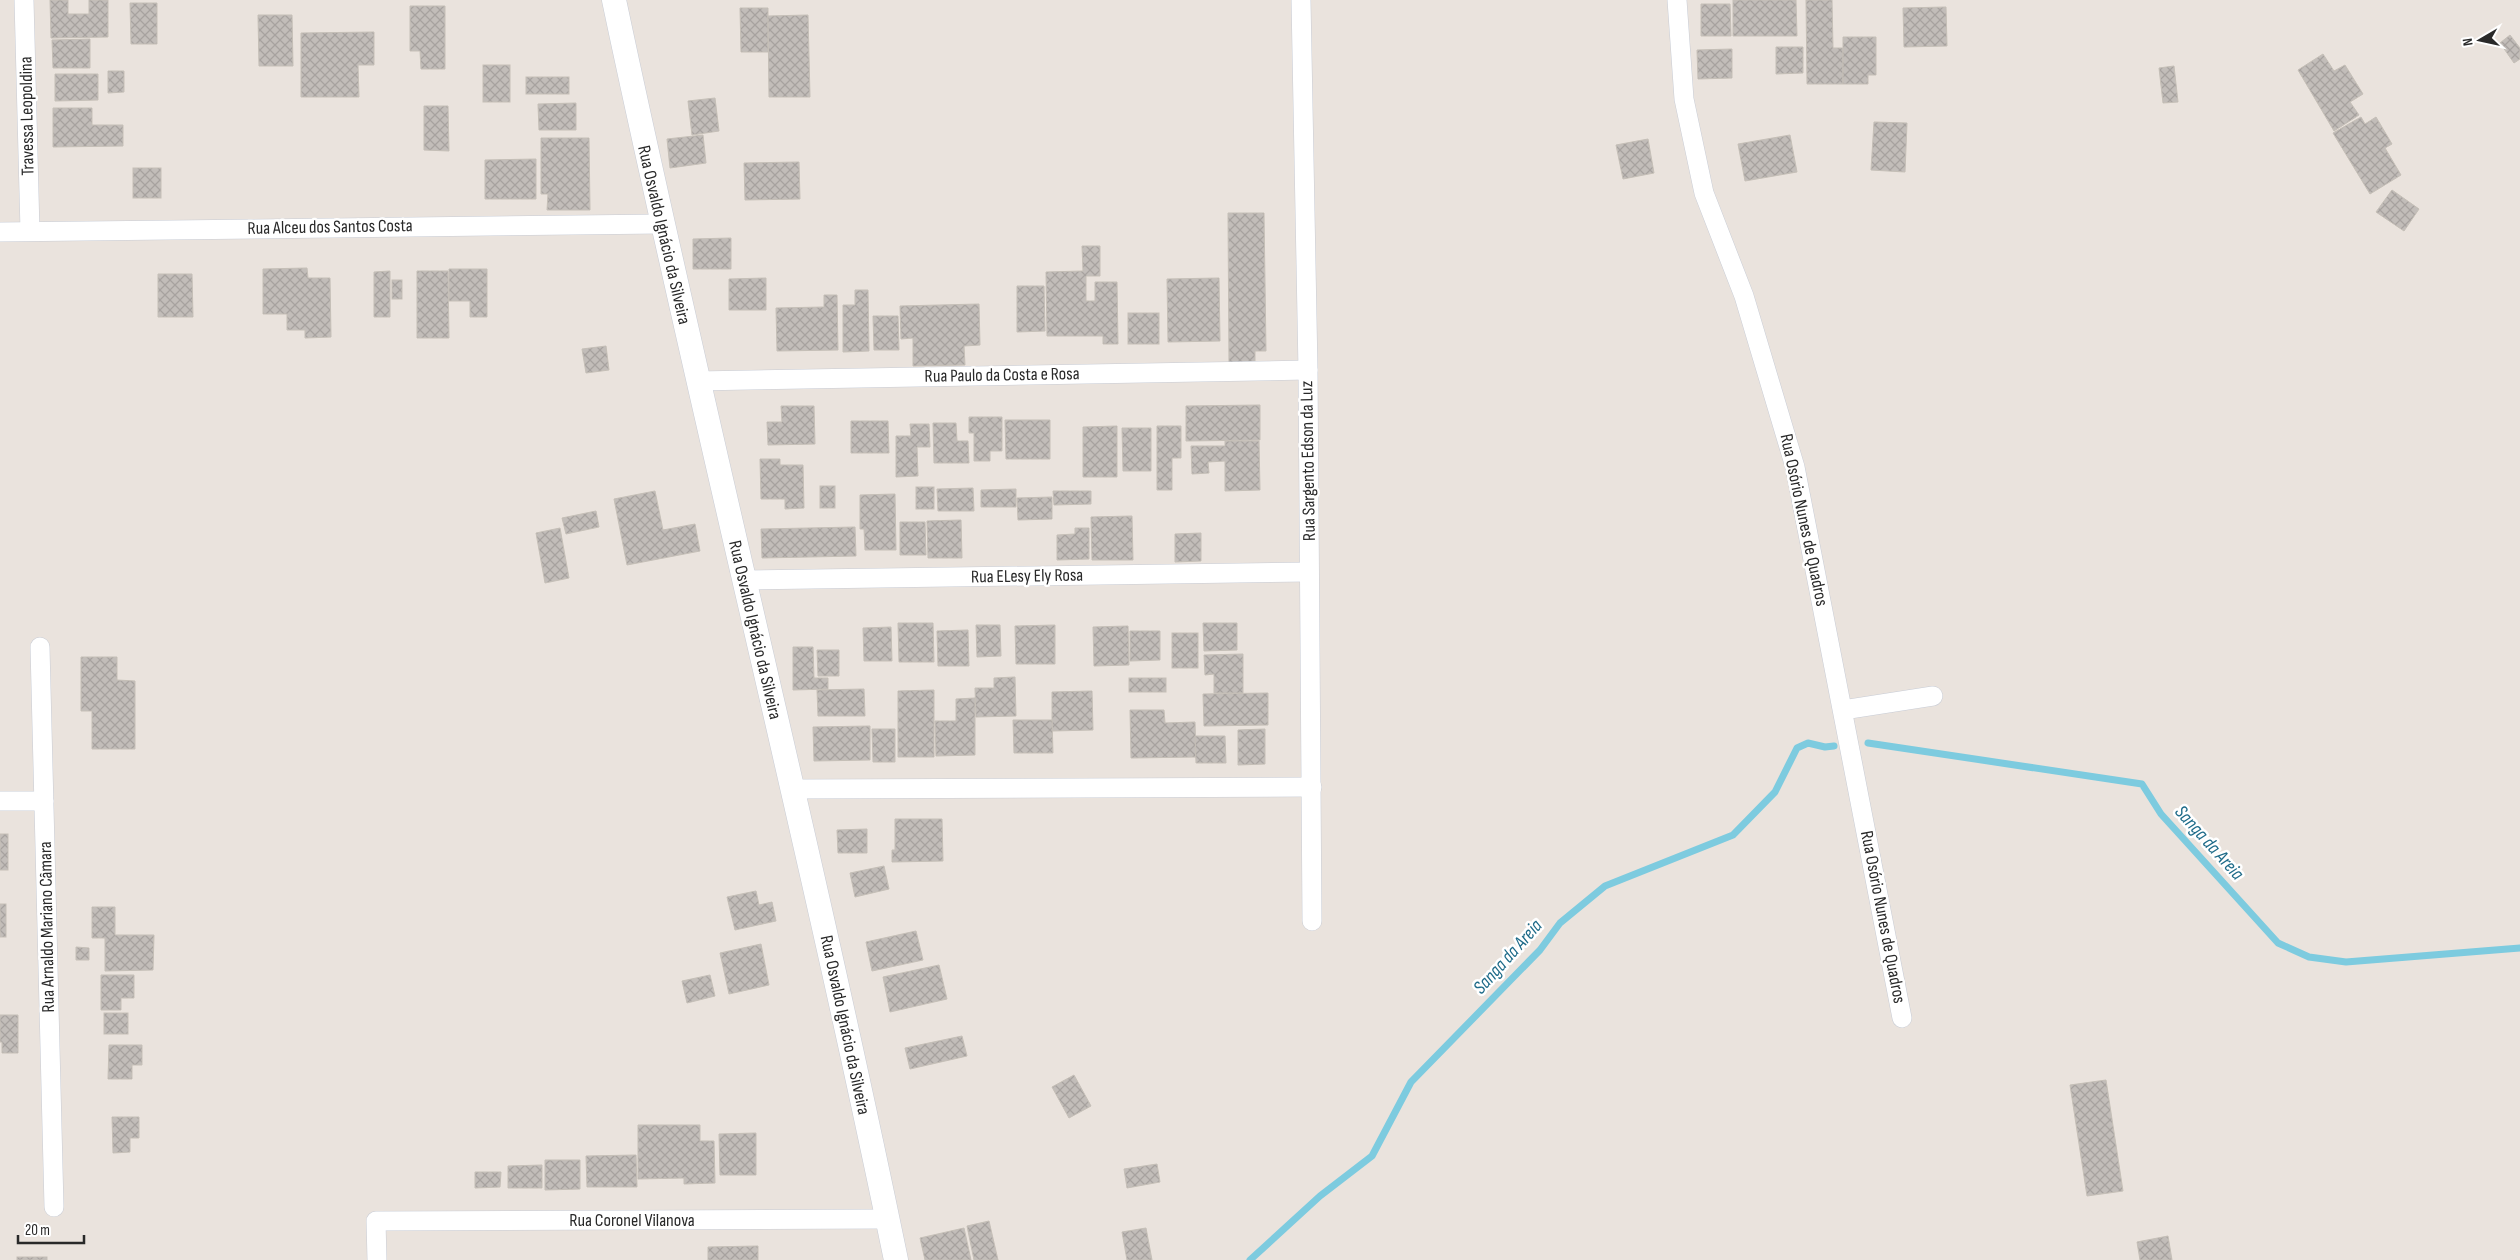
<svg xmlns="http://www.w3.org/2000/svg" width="2520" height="1260" font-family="'Sofia Sans Condensed',sans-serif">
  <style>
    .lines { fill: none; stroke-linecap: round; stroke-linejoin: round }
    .stream { stroke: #7dcbdf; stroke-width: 7 }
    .building { fill: url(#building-cross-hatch); stroke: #c5bfb7 }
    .minor-casing { stroke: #c8ccd5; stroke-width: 20 }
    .tertiary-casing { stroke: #c8ccd5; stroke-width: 25 }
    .minor { stroke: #fff; stroke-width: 19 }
    .tertiary { stroke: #fff; stroke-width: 24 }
    .labels { text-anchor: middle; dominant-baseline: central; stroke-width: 5; stroke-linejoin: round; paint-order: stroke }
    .street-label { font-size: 18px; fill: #292929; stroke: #fff }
    .water-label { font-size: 19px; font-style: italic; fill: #1e6b89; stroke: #fff }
  </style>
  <defs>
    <pattern id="building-cross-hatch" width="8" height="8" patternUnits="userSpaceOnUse" patternTransform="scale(1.25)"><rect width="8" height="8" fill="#c2bdb9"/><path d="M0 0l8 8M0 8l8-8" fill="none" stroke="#a7a29f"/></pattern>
  </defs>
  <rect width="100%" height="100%" fill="#eae3dd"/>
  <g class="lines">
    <!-- stream -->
    <g class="stream">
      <path d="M 1868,743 L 2142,784 L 2161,814 L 2278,943 L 2309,957 L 2346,962 L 2520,948"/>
      <path d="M 1250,1260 L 1320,1196 L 1372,1156 L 1411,1082 L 1540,950 L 1560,923 L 1605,886 L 1733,835 L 1775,792 L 1797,748 L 1808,743 L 1825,747 L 1834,746"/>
    </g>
  </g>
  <!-- building -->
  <g class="building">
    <path d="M 50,0 L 68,0 L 68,14 L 89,14 L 89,0 L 108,0 L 108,37 L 51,38 Z"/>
    <path d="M 1733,0 L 1796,0 L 1797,36 L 1733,36 Z"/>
    <path d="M 1806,0 L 1832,0 L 1833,48 L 1843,48 L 1843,84 L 1807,84 Z"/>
    <path d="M 130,3 L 157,3 L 157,44 L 131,44 Z"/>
    <path d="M 1701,4 L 1730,4 L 1731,36 L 1701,36 Z"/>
    <path d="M 410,6 L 445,6 L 445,69 L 421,69 L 420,51 L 410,51 Z"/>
    <path d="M 1946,7 L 1947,46 L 1904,47 L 1903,8 Z"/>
    <path d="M 740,8 L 768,8 L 768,52 L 741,52 Z"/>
    <path d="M 258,15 L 292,15 L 293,66 L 259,66 Z"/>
    <path d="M 808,15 L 810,97 L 769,97 L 768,16 Z"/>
    <path d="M 374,32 L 374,65 L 358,65 L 359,97 L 301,97 L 301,33 Z"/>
    <path d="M 2510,35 L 2520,48 L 2520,59 L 2514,63 L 2500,43 Z"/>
    <path d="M 1843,37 L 1876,37 L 1876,75 L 1868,75 L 1868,84 L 1843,84 Z"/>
    <path d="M 90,39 L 90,68 L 53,68 L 52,40 Z"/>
    <path d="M 1776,47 L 1803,47 L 1803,73 L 1776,74 Z"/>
    <path d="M 1732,49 L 1732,78 L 1698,79 L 1697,50 Z"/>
    <path d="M 2323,54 L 2334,71 L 2345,65 L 2363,94 L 2350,102 L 2359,115 L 2334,131 L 2298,70 Z"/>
    <rect x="483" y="65" width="27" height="37"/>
    <path d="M 2174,66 L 2178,102 L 2163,103 L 2159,68 Z"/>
    <path d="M 108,71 L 124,71 L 124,92 L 108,93 Z"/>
    <path d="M 55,74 L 98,74 L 98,100 L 55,101 Z"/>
    <rect x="526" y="77" width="43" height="17"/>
    <path d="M 715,98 L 719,131 L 692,135 L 688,101 Z"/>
    <path d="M 576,103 L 576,130 L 539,130 L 538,104 Z"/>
    <path d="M 424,106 L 448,106 L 449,151 L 424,150 Z"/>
    <path d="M 53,108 L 92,108 L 92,125 L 123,125 L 123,146 L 53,147 Z"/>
    <path d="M 2361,117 L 2365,124 L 2376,117 L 2392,144 L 2385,148 L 2401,175 L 2370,194 L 2333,133 Z"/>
    <path d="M 1874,122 L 1907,123 L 1905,172 L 1871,170 Z"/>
    <path d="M 703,135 L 706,163 L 670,168 L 667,139 Z"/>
    <path d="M 1790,135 L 1797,172 L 1745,181 L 1738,144 Z"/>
    <path d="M 541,138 L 589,138 L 590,210 L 547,210 L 548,194 L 541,194 Z"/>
    <path d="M 1648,139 L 1654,173 L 1623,179 L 1616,145 Z"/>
    <path d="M 536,159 L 536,199 L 485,199 L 485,160 Z"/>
    <path d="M 799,162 L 800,199 L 745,200 L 744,163 Z"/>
    <rect x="133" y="168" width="28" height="30"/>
    <path d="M 2392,190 L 2419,209 L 2404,231 L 2376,212 Z"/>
    <path d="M 1228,213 L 1264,213 L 1266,351 L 1255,351 L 1255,363 L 1229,364 Z"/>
    <path d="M 731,238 L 731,269 L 693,269 L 693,239 Z"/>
    <path d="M 1082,246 L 1100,246 L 1100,276 L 1086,276 L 1086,301 L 1095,301 L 1095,282 L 1117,282 L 1118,344 L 1103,344 L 1103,336 L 1047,336 L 1046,272 L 1083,271 Z"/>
    <path d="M 307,268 L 308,278 L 330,278 L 331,337 L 305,338 L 305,330 L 287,330 L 287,314 L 263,314 L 263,269 Z"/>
    <path d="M 449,269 L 487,269 L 487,317 L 470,317 L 470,301 L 449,301 Z"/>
    <path d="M 390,271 L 390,317 L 374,317 L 374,272 Z"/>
    <path d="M 417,271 L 448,271 L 449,338 L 417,338 Z"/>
    <path d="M 158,274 L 192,274 L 193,317 L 158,317 Z"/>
    <path d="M 766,278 L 766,310 L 729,310 L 729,279 Z"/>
    <path d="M 1219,278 L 1220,341 L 1168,342 L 1167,279 Z"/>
    <rect x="392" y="280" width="10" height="19"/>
    <path d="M 1017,286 L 1044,286 L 1045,331 L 1017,332 Z"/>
    <path d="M 855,290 L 868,290 L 869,351 L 843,352 L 843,305 L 855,305 Z"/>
    <path d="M 824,295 L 837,295 L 838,350 L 777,351 L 776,308 L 824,307 Z"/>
    <path d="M 979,304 L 980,345 L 964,346 L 965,365 L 913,366 L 913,338 L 901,339 L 900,306 Z"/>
    <rect x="1128" y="313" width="31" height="31"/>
    <path d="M 873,316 L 898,316 L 899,350 L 874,350 Z"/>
    <path d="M 606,346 L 609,370 L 586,373 L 582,349 Z"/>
    <path d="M 1260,405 L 1260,440 L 1186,441 L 1186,406 Z"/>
    <path d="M 781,406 L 814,406 L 815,444 L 768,445 L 767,422 L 782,422 Z"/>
    <path d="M 969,417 L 1002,417 L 1002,451 L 990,451 L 990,461 L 974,461 L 974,433 L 969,433 Z"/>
    <path d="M 1005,420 L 1050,420 L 1050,459 L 1006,459 Z"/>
    <path d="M 851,421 L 888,421 L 889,453 L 851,453 Z"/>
    <path d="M 933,423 L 956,423 L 957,441 L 968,441 L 969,463 L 934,463 Z"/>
    <path d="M 910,424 L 929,424 L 930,447 L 917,447 L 918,476 L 896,477 L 896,436 L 911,436 Z"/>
    <path d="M 1117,426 L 1117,477 L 1083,477 L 1083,427 Z"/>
    <path d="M 1157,426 L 1181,426 L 1181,458 L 1172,458 L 1172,490 L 1157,490 Z"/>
    <path d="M 1122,428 L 1151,428 L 1151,471 L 1123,471 Z"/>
    <path d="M 1225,441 L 1259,441 L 1260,490 L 1225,491 L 1225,461 L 1208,462 L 1209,473 L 1192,474 L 1191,446 L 1225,446 Z"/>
    <path d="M 760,459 L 780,459 L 780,465 L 803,465 L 804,508 L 785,509 L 785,499 L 761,499 Z"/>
    <rect x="820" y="486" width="15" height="22"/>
    <rect x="916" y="487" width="18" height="22"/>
    <path d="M 973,488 L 974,511 L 938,511 L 937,489 Z"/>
    <path d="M 1016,489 L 1016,507 L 981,507 L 981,490 Z"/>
    <path d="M 655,491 L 663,530 L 695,524 L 700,551 L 627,565 L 614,499 Z"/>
    <path d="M 1053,491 L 1091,491 L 1091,504 L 1054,505 Z"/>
    <path d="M 895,494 L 896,550 L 865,550 L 864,529 L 860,529 L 860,495 Z"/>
    <path d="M 1052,497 L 1052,519 L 1018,520 L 1017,498 Z"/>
    <path d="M 596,511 L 599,527 L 566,534 L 562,518 Z"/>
    <path d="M 1132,516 L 1133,560 L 1092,560 L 1091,517 Z"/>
    <path d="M 961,520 L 962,558 L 928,558 L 927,521 Z"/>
    <path d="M 900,522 L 925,522 L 926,555 L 900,555 Z"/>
    <path d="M 855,527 L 856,556 L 762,558 L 761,529 Z"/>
    <path d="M 560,528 L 569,578 L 545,583 L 536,533 Z"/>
    <path d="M 1075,528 L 1089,528 L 1089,559 L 1057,560 L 1057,535 L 1075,534 Z"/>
    <path d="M 1201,533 L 1201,561 L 1175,562 L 1175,534 Z"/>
    <path d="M 898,623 L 933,623 L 934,662 L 899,662 Z"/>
    <path d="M 1203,623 L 1237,623 L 1237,650 L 1204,651 Z"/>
    <path d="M 976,625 L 1000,625 L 1001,656 L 977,657 Z"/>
    <path d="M 1055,625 L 1055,664 L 1016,664 L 1015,626 Z"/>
    <path d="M 1128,626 L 1129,665 L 1094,666 L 1093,627 Z"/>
    <path d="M 891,627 L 892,661 L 864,661 L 863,628 Z"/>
    <path d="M 968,630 L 969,666 L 938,666 L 937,631 Z"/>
    <path d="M 1130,631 L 1160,631 L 1160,660 L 1130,661 Z"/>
    <rect x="1172" y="633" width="26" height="35"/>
    <path d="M 793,647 L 813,647 L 814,678 L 828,678 L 828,689 L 793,690 Z"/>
    <path d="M 817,650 L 839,650 L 839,676 L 818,676 Z"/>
    <path d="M 1243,654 L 1243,693 L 1214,693 L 1214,674 L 1205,675 L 1204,655 Z"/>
    <path d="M 81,657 L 117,657 L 117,680 L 135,681 L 135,749 L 92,749 L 92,711 L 81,711 Z"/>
    <path d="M 1015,677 L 1016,716 L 976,717 L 975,688 L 994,688 L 994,678 Z"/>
    <rect x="1129" y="678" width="37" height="14"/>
    <path d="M 864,689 L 865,716 L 818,716 L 817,690 Z"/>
    <path d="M 934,690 L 934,757 L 898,757 L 898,691 Z"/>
    <path d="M 1092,691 L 1093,730 L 1052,731 L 1052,692 Z"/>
    <path d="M 1268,693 L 1268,725 L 1204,726 L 1203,694 Z"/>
    <path d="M 975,698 L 975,755 L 936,756 L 935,721 L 956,721 L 956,699 Z"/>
    <path d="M 1130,710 L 1164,710 L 1165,723 L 1195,722 L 1196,757 L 1131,758 Z"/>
    <path d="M 1013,720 L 1052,720 L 1053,753 L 1014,753 Z"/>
    <path d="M 870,726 L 870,760 L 814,761 L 813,727 Z"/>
    <path d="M 872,729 L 895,729 L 895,762 L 873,762 Z"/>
    <path d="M 1265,729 L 1265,764 L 1238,765 L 1238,730 Z"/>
    <path d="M 1195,736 L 1225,736 L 1226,763 L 1196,763 Z"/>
    <path d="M 895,819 L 942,819 L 943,861 L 892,862 L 892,850 L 895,850 Z"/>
    <path d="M 867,829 L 867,853 L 838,853 L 837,830 Z"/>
    <rect x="0" y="834" width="8" height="36"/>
    <path d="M 884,866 L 889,889 L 855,897 L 850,873 Z"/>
    <path d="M 756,891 L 759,905 L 772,902 L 776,921 L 735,930 L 727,897 Z"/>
    <rect x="0" y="904" width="6" height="33"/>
    <path d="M 92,907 L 115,907 L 115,935 L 154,935 L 153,970 L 105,971 L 105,938 L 92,938 Z"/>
    <path d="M 916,931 L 923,960 L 872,971 L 866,942 Z"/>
    <path d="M 761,944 L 769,985 L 729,994 L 720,953 Z"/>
    <path d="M 76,947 L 89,948 L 89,960 L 76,960 Z"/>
    <path d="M 939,965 L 947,999 L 890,1012 L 883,977 Z"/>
    <path d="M 101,975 L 134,975 L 134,998 L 121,998 L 121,1010 L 101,1010 Z"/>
    <path d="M 710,975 L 715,996 L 687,1003 L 682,981 Z"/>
    <rect x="104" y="1013" width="24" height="21"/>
    <path d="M 0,1015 L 18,1015 L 18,1053 L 2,1053 L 2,1042 L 0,1042 Z"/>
    <path d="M 962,1036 L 967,1056 L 910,1069 L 905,1048 Z"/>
    <path d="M 109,1045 L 142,1045 L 142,1065 L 132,1065 L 132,1079 L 108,1079 Z"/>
    <path d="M 1074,1075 L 1091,1106 L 1069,1118 L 1052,1087 Z"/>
    <path d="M 2106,1080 L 2123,1191 L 2087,1196 L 2070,1085 Z"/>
    <path d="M 112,1117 L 139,1117 L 139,1138 L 130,1138 L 130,1152 L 113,1153 Z"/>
    <path d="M 638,1125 L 700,1125 L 700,1141 L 714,1141 L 715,1183 L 684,1184 L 684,1178 L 638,1179 Z"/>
    <path d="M 756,1133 L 756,1175 L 720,1175 L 719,1134 Z"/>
    <path d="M 636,1155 L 637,1187 L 587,1187 L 586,1156 Z"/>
    <path d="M 545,1160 L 580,1160 L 580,1189 L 545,1190 Z"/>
    <path d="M 1157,1164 L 1160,1182 L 1127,1188 L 1124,1169 Z"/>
    <path d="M 542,1165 L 542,1188 L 508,1188 L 508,1166 Z"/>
    <path d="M 475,1172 L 501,1172 L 500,1187 L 475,1188 Z"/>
    <path d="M 989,1221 L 998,1260 L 974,1260 L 967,1226 Z"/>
    <path d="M 964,1228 L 971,1260 L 925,1260 L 920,1238 Z"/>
    <path d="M 1146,1228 L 1152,1260 L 1127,1260 L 1122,1232 Z"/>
    <path d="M 2168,1236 L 2172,1260 L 2140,1260 L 2137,1242 Z"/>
    <path d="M 758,1246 L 758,1260 L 708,1260 L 708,1247 Z"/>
    <rect x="17" y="1257" width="30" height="3"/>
  </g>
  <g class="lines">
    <!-- minor casing -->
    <g class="minor-casing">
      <g id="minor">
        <path d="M 24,0 L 30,231"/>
        <path d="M 1301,0 L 1308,370 L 1312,921"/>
        <path d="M 1677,0 L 1684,99 L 1704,193 L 1744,296 L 1795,467 L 1902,1018"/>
        <path d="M 0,232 L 661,224"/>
        <path d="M 697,381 L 1308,370"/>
        <path d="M 744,580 L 1309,572"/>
        <path d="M 40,647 L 54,1207"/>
        <path d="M 1843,710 L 1933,696"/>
        <path d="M 793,789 L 1312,787"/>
        <path d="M 0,801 L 44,801"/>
        <path d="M 377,1260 L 376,1221 L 888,1219"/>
      </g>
    </g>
    <!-- tertiary casing -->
    <g class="tertiary-casing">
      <path id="tertiary" d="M 614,0 C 703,421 809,838 896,1260"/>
    </g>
    <!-- minor -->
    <use href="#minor" class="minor"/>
    <!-- tertiary -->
    <use href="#tertiary" class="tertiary"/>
  </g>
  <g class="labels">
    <!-- street labels -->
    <g class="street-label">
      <text transform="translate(27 116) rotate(-91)">Travessa Leopoldina</text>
      <text transform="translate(330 227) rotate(-1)">Rua Alceu dos Santos Costa</text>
      <text transform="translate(664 235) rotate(77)">Rua Osvaldo Ignácio da Silveira</text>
      <text transform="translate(1002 375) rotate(-1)">Rua Paulo da Costa e Rosa</text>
      <text transform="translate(1308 461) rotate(-91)">Rua Sargento Edson da Luz</text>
      <text transform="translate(1804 520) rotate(78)">Rua Osório Nunes de Quadros</text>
      <text transform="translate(1027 576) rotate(-1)">Rua ELesy Ely Rosa</text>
      <text transform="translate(755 630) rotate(77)">Rua Osvaldo Ignácio da Silveira</text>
      <text transform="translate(1883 917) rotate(79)">Rua Osório Nunes de Quadros</text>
      <text transform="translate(47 927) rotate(-91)">Rua Arnaldo Mariano Câmara</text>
      <text transform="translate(845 1025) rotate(78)">Rua Osvaldo Ignácio da Silveira</text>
      <text x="632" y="1220">Rua Coronel Vilanova</text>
    </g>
    <!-- water labels -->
    <g class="water-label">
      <text transform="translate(2209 843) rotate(48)">Sanga da Areia</text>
      <text transform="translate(1508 957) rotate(-48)">Sanga da Areia</text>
    </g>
  </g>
  <!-- north arrow -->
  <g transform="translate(2480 40) rotate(261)" stroke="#ffffff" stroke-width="4" paint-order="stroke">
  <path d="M0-4L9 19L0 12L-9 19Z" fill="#292929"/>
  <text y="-8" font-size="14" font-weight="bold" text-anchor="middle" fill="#292929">N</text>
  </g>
  <!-- scale -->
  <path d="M18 1235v8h66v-8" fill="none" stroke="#292929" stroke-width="2.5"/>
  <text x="25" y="1235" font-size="15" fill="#292929" stroke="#ffffff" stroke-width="4" paint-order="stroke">20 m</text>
</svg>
